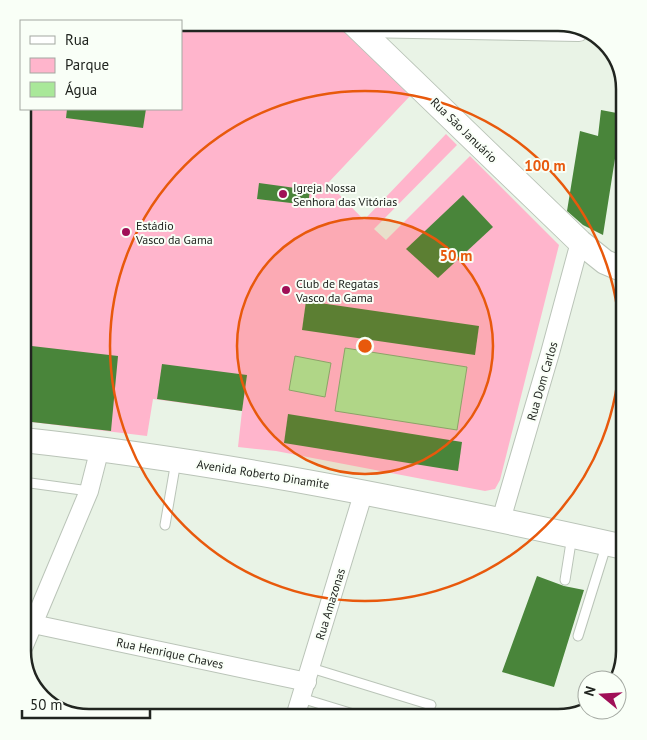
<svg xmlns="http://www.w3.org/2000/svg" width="647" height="740" font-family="'PT Sans',sans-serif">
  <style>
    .green { fill: #ffb5cc }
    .water { fill: #a9e899; stroke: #80ae75 }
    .building { fill: #49853a }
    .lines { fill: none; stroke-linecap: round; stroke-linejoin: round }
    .lane-casing { stroke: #bac4b8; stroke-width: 11 }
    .street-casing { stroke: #bac4b8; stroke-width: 20 }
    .secondary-casing { stroke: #bac4b8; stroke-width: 26 }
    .lane { stroke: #fff; stroke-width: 9 }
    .street { stroke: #fff; stroke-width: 18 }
    .secondary { stroke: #fff; stroke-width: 24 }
    .ring { fill: none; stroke: #e8590c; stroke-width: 2.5 }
    .poi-dot { fill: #a00f57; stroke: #f9fff7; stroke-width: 2 }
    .labels { text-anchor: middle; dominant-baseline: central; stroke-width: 4; stroke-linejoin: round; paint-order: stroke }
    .street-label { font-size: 12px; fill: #212520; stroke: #f9fff7 }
    .poi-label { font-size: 12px; fill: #212520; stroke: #f9fff7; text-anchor: start }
    .rim { fill: none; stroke: #212520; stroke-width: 2.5 }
    .centre { fill: #e8590c; stroke: #f9fff7; stroke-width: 2.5 }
    .ring-label { font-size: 15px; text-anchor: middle; font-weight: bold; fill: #e8590c; stroke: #f9fff7; stroke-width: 4; stroke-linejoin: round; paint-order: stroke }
  </style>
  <rect width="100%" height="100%" fill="#e9f3e6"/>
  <!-- green -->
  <path class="green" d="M 181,23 L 339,23 L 410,96 L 328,183 L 364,220 L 446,134 L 457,145 L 374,229 L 386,240 L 470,156 L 559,245 L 500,480 L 495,489 L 485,491 L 276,451 L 238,447 L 242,411 L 153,399 L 147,436 L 23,421 L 23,109 L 181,109 Z"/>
  <!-- water -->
  <g class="water">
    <path d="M 345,348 L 467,367 L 457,430 L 335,411 Z"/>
    <path d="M 295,356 L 331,363 L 325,397 L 289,390 Z"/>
  </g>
  <!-- building -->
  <g class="building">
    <path d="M 67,109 L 146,109 L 143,128 L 66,118 Z"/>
    <path d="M 601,110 L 622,114 L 603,235 L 583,225 L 567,211 L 580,131 L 598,136 Z"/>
    <path d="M 259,183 L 310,190 L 308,205 L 257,199 Z"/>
    <path d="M 463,195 L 493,227 L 438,278 L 406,249 Z"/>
    <path d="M 306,301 L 479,326 L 475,355 L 302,330 Z"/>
    <path d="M 23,345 L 118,356 L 111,431 L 23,421 Z"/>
    <path d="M 162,364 L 247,375 L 242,411 L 157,399 Z"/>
    <path d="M 288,414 L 462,442 L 458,471 L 284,443 Z"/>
    <path d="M 537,576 L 564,586 L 584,590 L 554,687 L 502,672 Z"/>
  </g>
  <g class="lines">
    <!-- lane casing -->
    <g class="lane-casing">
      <g id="lane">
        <path d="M 23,482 L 89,491"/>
        <path d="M 165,525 L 176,461"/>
        <path d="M 565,580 L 572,536"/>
        <path d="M 578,636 L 607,543"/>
        <path d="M 311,668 L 431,705"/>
        <path d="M 301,698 L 363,717"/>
      </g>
    </g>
    <!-- street casing -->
    <g class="street-casing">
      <g id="street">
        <path d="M 358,28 L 579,32"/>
        <path d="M 501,520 L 550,353 L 580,242"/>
        <path d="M 33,624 L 307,682"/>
        <path d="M 23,648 L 89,491 L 100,448"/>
        <path d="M 295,717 L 364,491"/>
      </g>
    </g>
    <!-- secondary casing -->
    <g class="secondary-casing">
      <g id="secondary">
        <path d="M 353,23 L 580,242 L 605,262 L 624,270"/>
        <path d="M 23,440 C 226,462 425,503 624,547"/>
      </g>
    </g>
    <!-- lane -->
    <use href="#lane" class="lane"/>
    <!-- street -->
    <use href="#street" class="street"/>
    <!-- secondary -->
    <use href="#secondary" class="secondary"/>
  </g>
  <!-- distance rings -->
  <circle cx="365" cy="346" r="128" fill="#e8590c" fill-opacity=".12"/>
  <g class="ring">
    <circle cx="365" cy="346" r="128"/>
    <circle cx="365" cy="346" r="255"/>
  </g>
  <!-- markers -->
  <g class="poi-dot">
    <circle cx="283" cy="194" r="5"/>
    <circle cx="126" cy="232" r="5"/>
    <circle cx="286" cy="290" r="5"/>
  </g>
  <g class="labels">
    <!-- street labels -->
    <g class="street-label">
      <text transform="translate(464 130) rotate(44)">Rua São Januário</text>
      <text transform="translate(542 381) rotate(-74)">Rua Dom Carlos</text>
      <text transform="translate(263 474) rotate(9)">Avenida Roberto Dinamite</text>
      <text transform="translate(330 604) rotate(-73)">Rua Amazonas</text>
      <text transform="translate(170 653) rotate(12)">Rua Henrique Chaves</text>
    </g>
    <!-- poi labels -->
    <g class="poi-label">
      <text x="293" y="187">Igreja Nossa<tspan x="293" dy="14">Senhora das Vitórias</tspan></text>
      <text x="136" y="225">Estádio<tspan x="136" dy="14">Vasco da Gama</tspan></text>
      <text x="296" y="283">Club de Regatas<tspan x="296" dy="14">Vasco da Gama</tspan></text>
    </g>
  </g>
  <!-- crop -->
  <path d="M0 0H647V740H0ZM89 31H558A58 58 0 0 1 616 89V651A58 58 0 0 1 558 709H89A58 58 0 0 1 31 651V89A58 58 0 0 1 89 31Z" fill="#f9fff7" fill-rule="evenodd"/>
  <path class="rim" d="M89 31H558A58 58 0 0 1 616 89V651A58 58 0 0 1 558 709H89A58 58 0 0 1 31 651V89A58 58 0 0 1 89 31Z"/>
  <circle cx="365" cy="346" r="8" class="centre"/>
  <g class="ring-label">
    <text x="545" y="171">100 m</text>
    <text x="456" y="261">50 m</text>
  </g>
  <!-- legend -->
  <rect x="20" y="20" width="162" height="90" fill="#f9fff7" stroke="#a3a8a1"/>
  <rect x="30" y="36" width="25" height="8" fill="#ffffff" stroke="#a3a8a1"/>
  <text x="65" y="45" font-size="15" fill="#212520">Rua</text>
  <rect x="30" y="58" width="25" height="15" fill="#ffb5cc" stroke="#a3a8a1"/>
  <text x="65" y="70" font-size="15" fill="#212520">Parque</text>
  <rect x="30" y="82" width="25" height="15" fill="#a9e899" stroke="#a3a8a1"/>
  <text x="65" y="95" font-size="15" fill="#212520">Água</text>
  <!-- north arrow -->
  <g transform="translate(602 695) rotate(288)"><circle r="24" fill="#f9fff7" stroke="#a3a8a1"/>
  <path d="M0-4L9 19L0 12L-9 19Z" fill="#a00f57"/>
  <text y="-8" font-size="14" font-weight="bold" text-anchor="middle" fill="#212520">N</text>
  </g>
  <!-- scale -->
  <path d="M22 710v8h128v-8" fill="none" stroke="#212520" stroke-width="2.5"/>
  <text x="30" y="710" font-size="15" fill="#212520" stroke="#f9fff7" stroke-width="4" paint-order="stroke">50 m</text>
</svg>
